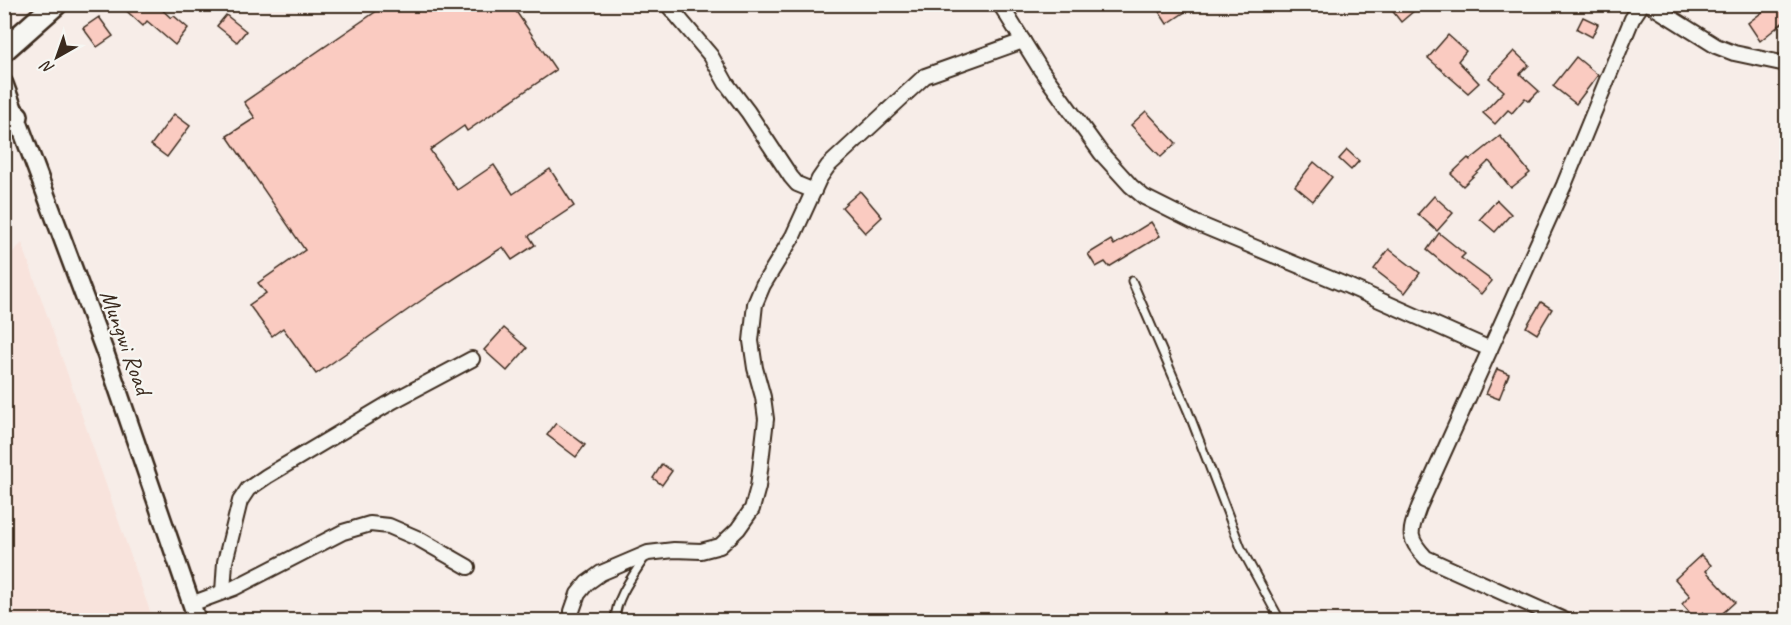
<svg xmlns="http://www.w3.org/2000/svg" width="1791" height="625" font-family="Caveat,sans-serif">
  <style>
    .built { fill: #f8e3dc }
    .building { fill: #facbc1; stroke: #3b2a1e; stroke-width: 1.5 }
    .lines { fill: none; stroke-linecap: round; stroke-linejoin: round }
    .service-casing { stroke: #3b2a1e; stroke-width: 11 }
    .minor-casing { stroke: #3b2a1e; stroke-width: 18 }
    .tertiary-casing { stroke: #3b2a1e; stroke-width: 21 }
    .primary-casing { stroke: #3b2a1e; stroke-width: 26 }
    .service { stroke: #f6f6f2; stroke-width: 7 }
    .minor { stroke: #f6f6f2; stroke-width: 14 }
    .tertiary { stroke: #f6f6f2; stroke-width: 16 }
    .primary { stroke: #f6f6f2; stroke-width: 21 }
    .labels { text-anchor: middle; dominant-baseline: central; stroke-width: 4.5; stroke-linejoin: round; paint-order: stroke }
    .street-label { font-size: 24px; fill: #3b2a1e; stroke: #f6f6f2 }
  </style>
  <rect width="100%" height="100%" fill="#f7ede8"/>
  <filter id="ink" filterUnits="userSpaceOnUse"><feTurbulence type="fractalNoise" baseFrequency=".0167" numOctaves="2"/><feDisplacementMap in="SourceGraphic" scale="12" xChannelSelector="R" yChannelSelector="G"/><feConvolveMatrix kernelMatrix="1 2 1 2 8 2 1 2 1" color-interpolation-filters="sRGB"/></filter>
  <g filter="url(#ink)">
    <!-- built -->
    <path class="built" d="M 22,243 L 153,620 L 5,620 L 4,261 Z"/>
    <!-- building -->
    <g class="building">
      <path d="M 119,4 L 156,4 L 171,18 L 174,16 L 188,28 L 175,45 L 147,21 L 143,26 Z"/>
      <path d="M 387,4 L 511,4 L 556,70 L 467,131 L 464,126 L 430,150 L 457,190 L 494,165 L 513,194 L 550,169 L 574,206 L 529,236 L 535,245 L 512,260 L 503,247 L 432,293 L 316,374 L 283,328 L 272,336 L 249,305 L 266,293 L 258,283 L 305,250 L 227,136 L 255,118 L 244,102 Z"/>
      <path d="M 1154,4 L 1197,4 L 1167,24 Z"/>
      <path d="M 1387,4 L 1422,4 L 1401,22 Z"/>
      <path d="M 1773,4 L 1786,4 L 1786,20 L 1760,41 L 1748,23 Z"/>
      <path d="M 226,15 L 246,31 L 237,42 L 217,26 Z"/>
      <path d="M 99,17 L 113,36 L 97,47 L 83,28 Z"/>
      <path d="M 1583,17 L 1598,24 L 1592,37 L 1577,29 Z"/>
      <path d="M 1448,35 L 1466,51 L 1458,61 L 1479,83 L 1468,93 L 1428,58 Z"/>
      <path d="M 1514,51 L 1529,65 L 1520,74 L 1539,91 L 1529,101 L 1525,98 L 1512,113 L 1508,110 L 1495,124 L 1483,113 L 1504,91 L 1489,78 Z"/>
      <path d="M 1576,57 L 1598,75 L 1576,104 L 1553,86 Z"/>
      <path d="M 1146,111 L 1176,143 L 1161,157 L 1131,125 Z"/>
      <path d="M 174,114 L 190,126 L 167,157 L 151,145 Z"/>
      <path d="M 1500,136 L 1530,173 L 1511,188 L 1489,161 L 1463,186 L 1451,174 L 1468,158 L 1470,160 Z"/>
      <path d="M 1347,150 L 1359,161 L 1351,170 L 1339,159 Z"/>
      <path d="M 1314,162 L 1332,177 L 1313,201 L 1295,186 Z"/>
      <path d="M 860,191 L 882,217 L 865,233 L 842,207 Z"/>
      <path d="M 1434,196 L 1453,213 L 1437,231 L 1418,214 Z"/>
      <path d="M 1497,200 L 1511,214 L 1495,232 L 1480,219 Z"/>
      <path d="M 1151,222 L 1160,236 L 1109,267 L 1105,262 L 1096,267 L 1088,254 L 1111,240 L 1114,245 Z"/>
      <path d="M 1439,233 L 1465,254 L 1461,258 L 1492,281 L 1481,294 L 1427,250 Z"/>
      <path d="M 1389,249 L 1420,273 L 1405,293 L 1374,269 Z"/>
      <path d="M 1541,302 L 1552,309 L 1537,334 L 1526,327 Z"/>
      <path d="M 504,328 L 527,348 L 507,371 L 484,350 Z"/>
      <path d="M 1497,369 L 1509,374 L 1499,399 L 1486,394 Z"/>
      <path d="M 556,423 L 585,445 L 576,457 L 547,435 Z"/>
      <path d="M 662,464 L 672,471 L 662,485 L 653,478 Z"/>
      <path d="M 1701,555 L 1711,565 L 1706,571 L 1735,602 L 1714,621 L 1711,621 L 1703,612 L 1695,619 L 1682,604 L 1690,596 L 1675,579 Z"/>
    </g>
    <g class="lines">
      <!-- service casing -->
      <g class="service-casing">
        <g id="service">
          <path d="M 1132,281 L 1188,411 L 1241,548 L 1280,620"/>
          <path d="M 615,620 C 616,597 633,576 645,557"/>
        </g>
      </g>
      <!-- minor casing -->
      <g class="minor-casing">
        <g id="minor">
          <path d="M 667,4 L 711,56 L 726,83 L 748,112 L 791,177 L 797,184 L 814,191"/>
          <path d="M 1000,4 L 1041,70 L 1101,153 L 1131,186 L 1144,197 L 1196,223 L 1348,286 L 1490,349"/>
          <path d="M 1649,4 L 1716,46 L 1734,53 L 1786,64"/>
          <path d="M 223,592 L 225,562 L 240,501 L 248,489 L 267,476 L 393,401 L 472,359"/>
          <path d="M 191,604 L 234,588 L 343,532 L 370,524 L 389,526 L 419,539 L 468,567"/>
          <path d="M 572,620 L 572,611 L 578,594 L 587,583 L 601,573 L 648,553 L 674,550 L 701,551 L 720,546 L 738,529 L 752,509 L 758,487 L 766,419 L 763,397 L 755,368 L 751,341 L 755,304 L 763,285 L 793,236 L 819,179 L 828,166 L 925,76 L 1023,41"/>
          <path d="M 1564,620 L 1426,558 C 1406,537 1410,532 1419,507 L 1564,185 L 1632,19 L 1642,4"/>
        </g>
      </g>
      <!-- tertiary casing -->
      <g class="tertiary-casing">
        <path id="tertiary" d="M 4,83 L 106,355 L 197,620"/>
      </g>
      <!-- primary casing -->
      <g class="primary-casing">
        <g id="primary">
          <path d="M 4,50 L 56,4"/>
          <path d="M 4,106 L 17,116"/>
        </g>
      </g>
      <!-- service -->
      <use href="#service" class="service"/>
      <!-- minor -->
      <use href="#minor" class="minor"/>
      <!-- tertiary -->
      <use href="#tertiary" class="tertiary"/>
      <!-- primary -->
      <use href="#primary" class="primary"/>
    </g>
  </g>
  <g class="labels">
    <!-- street labels -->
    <g class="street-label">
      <text transform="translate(126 342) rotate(70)">Mungwi Road</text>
    </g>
  </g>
  <!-- margin -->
  <rect width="1791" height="625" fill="none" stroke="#f6f6f2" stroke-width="24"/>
  <rect x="12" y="12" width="1767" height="601" fill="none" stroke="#3b2a1e" stroke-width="2" filter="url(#ink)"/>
  <!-- north arrow -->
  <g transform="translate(57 57) rotate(220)" stroke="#f6f6f2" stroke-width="4.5" paint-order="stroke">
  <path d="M0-4.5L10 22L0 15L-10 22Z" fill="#3b2a1e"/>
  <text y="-9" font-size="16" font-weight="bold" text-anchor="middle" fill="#3b2a1e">N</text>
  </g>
</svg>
